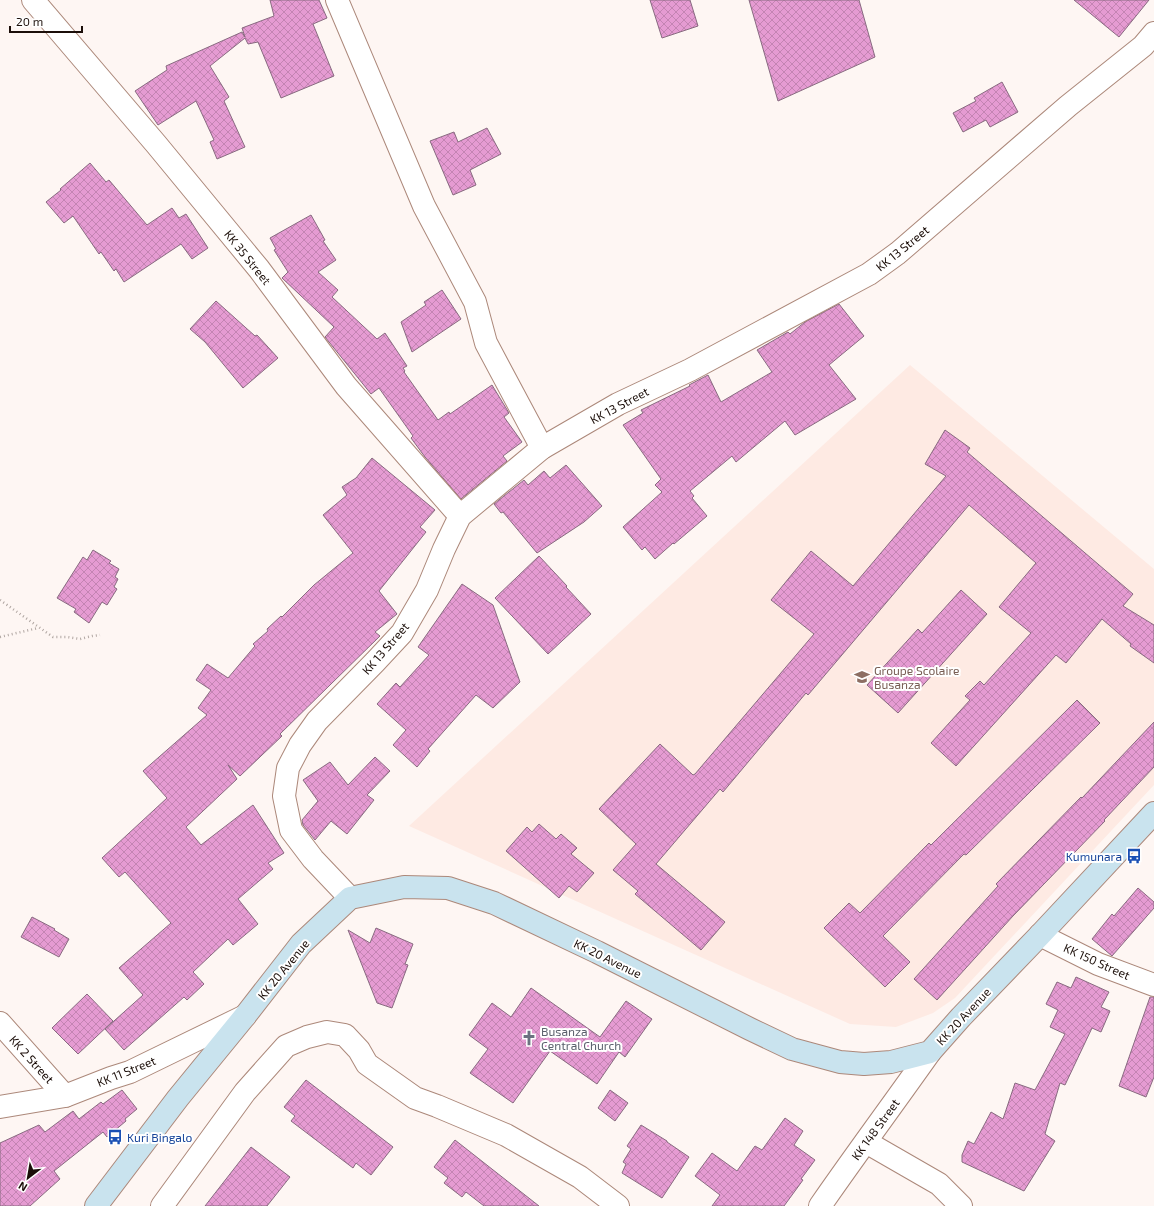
<svg xmlns="http://www.w3.org/2000/svg" width="1154" height="1206" font-family="'Exo 2',sans-serif">
  <style>
    .built { fill: #feeae3 }
    .building { fill: url(#building-cross-hatch); stroke: #886a80 }
    .lines { fill: none; stroke-linecap: round; stroke-linejoin: round }
    .street-casing { stroke: #ac887a; stroke-width: 24 }
    .secondary-casing { stroke: #ac887a; stroke-width: 24 }
    .path { stroke: #b0a6a2; stroke-width: 2.5; stroke-dasharray: 1 3; stroke-linecap: butt }
    .street { stroke: #fff; stroke-width: 22 }
    .secondary { stroke: #c9e3ee; stroke-width: 22 }
    .labels { text-anchor: middle; dominant-baseline: central; stroke-width: 4; stroke-linejoin: round; paint-order: stroke }
    .street-label { font-size: 12px; fill: #1b0e09; stroke: #fff }
    .education-label { font-size: 12px; fill: #785e54; stroke: #fff; text-anchor: start }
    .transit-label { font-size: 12px; fill: #164399; stroke: #fff; text-anchor: end }
    .worship-label { font-size: 12px; fill: #5b616d; stroke: #fff; text-anchor: start }
  </style>
  <defs>
    <pattern id="building-cross-hatch" width="8" height="8" patternUnits="userSpaceOnUse"><rect width="8" height="8" fill="#e59bd2"/><path d="M0 0l8 8M0 8l8-8" fill="none" stroke="#c484b3"/></pattern>
  </defs>
  <rect width="100%" height="100%" fill="#fef6f3"/>
  <!-- built -->
  <path class="built" d="M 910,365 L 1154,569 L 1154,785 L 955,998 L 933,1013 L 896,1027 L 850,1024 L 409,826 Z"/>
  <!-- building -->
  <g class="building">
    <path d="M 270,0 L 319,0 L 327,18 L 313,24 L 334,76 L 281,98 L 258,42 L 248,44 L 245,38 L 210,66 L 229,97 L 224,101 L 245,147 L 217,159 L 210,142 L 214,140 L 196,101 L 158,125 L 135,91 L 167,70 L 166,66 L 242,32 L 245,37 L 242,28 L 274,16 Z"/>
    <path d="M 650,0 L 690,0 L 698,26 L 662,38 Z"/>
    <path d="M 749,0 L 859,0 L 875,57 L 778,101 Z"/>
    <path d="M 1074,0 L 1149,0 L 1119,37 Z"/>
    <path d="M 1002,82 L 1018,112 L 990,127 L 986,120 L 963,132 L 953,113 L 976,101 L 974,98 Z"/>
    <path d="M 487,128 L 501,154 L 470,170 L 476,185 L 453,195 L 430,141 L 454,132 L 458,142 Z"/>
    <path d="M 90,163 L 106,182 L 109,180 L 147,225 L 172,208 L 179,218 L 186,214 L 208,248 L 192,259 L 181,244 L 124,282 L 116,269 L 114,271 L 101,252 L 99,254 L 73,216 L 64,223 L 46,202 L 61,190 L 60,189 Z"/>
    <path d="M 311,215 L 325,240 L 323,241 L 336,260 L 318,272 L 338,290 L 332,297 L 377,339 L 385,333 L 407,366 L 403,368 L 405,371 L 404,372 L 438,420 L 449,412 L 450,414 L 492,385 L 509,413 L 504,417 L 522,442 L 503,456 L 507,461 L 461,499 L 425,457 L 411,438 L 413,436 L 379,388 L 371,394 L 325,337 L 334,327 L 282,278 L 288,272 L 274,250 L 276,249 L 270,238 Z"/>
    <path d="M 442,290 L 461,319 L 412,352 L 401,322 L 426,305 L 424,302 Z"/>
    <path d="M 216,301 L 255,336 L 257,335 L 278,358 L 243,388 L 205,342 L 190,329 Z"/>
    <path d="M 839,304 L 864,336 L 829,365 L 856,399 L 795,435 L 785,421 L 736,462 L 732,456 L 690,491 L 694,496 L 692,498 L 707,516 L 674,544 L 673,543 L 655,559 L 645,547 L 642,550 L 623,527 L 662,492 L 655,485 L 661,479 L 623,425 L 643,413 L 641,410 L 690,386 L 689,385 L 708,375 L 721,402 L 772,372 L 757,350 L 788,332 L 790,334 L 805,322 Z"/>
    <path d="M 945,430 L 970,448 L 967,452 L 1133,594 L 1123,606 L 1154,625 L 1154,663 L 1130,646 L 1131,644 L 1102,619 L 1066,663 L 1056,655 L 956,766 L 931,743 L 970,700 L 965,696 L 980,681 L 984,685 L 1031,633 L 999,607 L 1036,563 L 969,505 L 808,695 L 806,693 L 723,792 L 720,789 L 656,864 L 725,922 L 701,950 L 635,894 L 638,891 L 613,870 L 636,844 L 599,809 L 660,744 L 693,775 L 695,774 L 814,634 L 771,600 L 811,551 L 853,586 L 946,476 L 925,464 Z"/>
    <path d="M 372,458 L 435,510 L 420,527 L 426,532 L 379,591 L 397,614 L 375,632 L 380,636 L 280,734 L 282,736 L 240,776 L 228,765 L 237,779 L 186,827 L 201,845 L 253,805 L 284,853 L 268,863 L 273,869 L 238,899 L 258,924 L 233,945 L 228,939 L 193,972 L 204,984 L 187,1000 L 184,997 L 124,1050 L 105,1029 L 143,995 L 119,968 L 171,923 L 125,872 L 119,877 L 102,858 L 167,798 L 143,771 L 207,715 L 198,708 L 211,690 L 196,680 L 207,664 L 228,678 L 255,646 L 253,644 L 268,631 L 267,629 L 281,616 L 282,617 L 314,585 L 353,553 L 323,515 L 347,495 L 342,487 L 356,478 Z"/>
    <path d="M 566,465 L 602,506 L 584,522 L 537,553 L 503,512 L 501,513 L 494,504 L 524,480 L 528,485 L 544,471 L 550,478 Z"/>
    <path d="M 93,550 L 111,561 L 109,563 L 119,569 L 115,577 L 118,579 L 114,587 L 117,589 L 107,605 L 102,602 L 89,623 L 74,612 L 76,609 L 57,598 L 83,557 L 87,560 Z"/>
    <path d="M 539,556 L 567,586 L 566,587 L 591,614 L 548,654 L 495,598 Z"/>
    <path d="M 462,584 L 493,605 L 520,682 L 493,708 L 476,695 L 428,749 L 430,751 L 417,767 L 393,745 L 406,730 L 377,704 L 396,683 L 400,687 L 429,655 L 418,647 Z"/>
    <path d="M 961,590 L 987,614 L 898,713 L 867,685 L 918,629 L 922,633 Z"/>
    <path d="M 1077,700 L 1100,723 L 966,855 L 964,854 L 883,936 L 910,962 L 885,987 L 824,928 L 849,903 L 860,913 L 929,843 L 931,845 Z"/>
    <path d="M 1154,722 L 1154,767 L 1104,820 L 1105,821 L 1013,916 L 937,1000 L 914,979 L 998,886 L 996,884 L 1081,797 L 1082,798 Z"/>
    <path d="M 375,757 L 390,771 L 367,795 L 374,800 L 347,834 L 331,821 L 315,840 L 303,825 L 302,820 L 318,801 L 303,780 L 330,762 L 348,785 Z"/>
    <path d="M 539,824 L 556,839 L 561,834 L 577,848 L 571,854 L 594,873 L 577,892 L 569,886 L 559,898 L 506,851 L 527,827 L 532,832 Z"/>
    <path d="M 1138,888 L 1154,902 L 1154,908 L 1112,956 L 1092,939 L 1112,914 L 1114,916 Z"/>
    <path d="M 32,917 L 55,929 L 54,930 L 69,939 L 59,957 L 21,937 Z"/>
    <path d="M 376,928 L 413,944 L 405,964 L 408,965 L 392,1008 L 377,1003 L 348,930 L 370,943 Z"/>
    <path d="M 1076,977 L 1109,992 L 1101,1007 L 1110,1011 L 1101,1032 L 1092,1028 L 1065,1085 L 1060,1083 L 1045,1134 L 1055,1141 L 1024,1191 L 962,1162 L 962,1155 L 968,1141 L 974,1144 L 991,1112 L 1003,1119 L 1015,1083 L 1035,1090 L 1065,1034 L 1050,1027 L 1058,1010 L 1046,1004 L 1057,982 L 1071,988 Z"/>
    <path d="M 531,988 L 600,1037 L 626,1001 L 652,1019 L 625,1057 L 619,1052 L 597,1084 L 550,1051 L 513,1103 L 470,1073 L 488,1049 L 469,1035 L 492,1003 L 511,1017 Z"/>
    <path d="M 87,994 L 113,1021 L 78,1054 L 52,1028 Z"/>
    <path d="M 1150,997 L 1154,997 L 1154,1077 L 1146,1097 L 1119,1086 Z"/>
    <path d="M 306,1080 L 393,1147 L 371,1175 L 356,1163 L 353,1168 L 291,1121 L 295,1116 L 284,1107 Z"/>
    <path d="M 122,1090 L 137,1109 L 125,1119 L 126,1121 L 107,1137 L 103,1132 L 54,1171 L 60,1179 L 30,1206 L 0,1206 L 0,1143 L 39,1125 L 45,1132 L 73,1111 L 79,1119 L 101,1102 L 103,1104 Z"/>
    <path d="M 610,1090 L 628,1103 L 615,1121 L 598,1108 Z"/>
    <path d="M 785,1118 L 803,1131 L 794,1145 L 815,1160 L 801,1179 L 803,1180 L 784,1206 L 712,1206 L 720,1195 L 695,1176 L 712,1153 L 737,1171 L 755,1146 L 762,1150 Z"/>
    <path d="M 641,1125 L 667,1141 L 667,1142 L 689,1157 L 662,1198 L 622,1173 L 626,1164 L 623,1162 L 631,1149 L 627,1146 Z"/>
    <path d="M 455,1140 L 539,1206 L 484,1206 L 466,1192 L 462,1197 L 444,1183 L 448,1178 L 434,1167 Z"/>
    <path d="M 251,1147 L 290,1177 L 267,1206 L 205,1206 Z"/>
  </g>
  <g class="lines">
    <!-- street casing -->
    <g class="street-casing">
      <g id="street">
        <path d="M 33,0 L 156,144 L 259,269 L 346,386 L 460,516"/>
        <path d="M 337,0 L 424,206 L 475,302 L 486,343 L 542,448"/>
        <path d="M 350,898 L 313,859 L 291,830 L 284,796 L 288,768 L 300,745 L 317,721 L 375,662 L 402,633 L 427,590 L 444,549 L 460,516 L 542,448 L 618,404 L 690,370 L 869,274 L 898,253 L 1068,106 L 1143,46 L 1154,33"/>
        <path d="M 1040,935 L 1098,964 L 1154,985"/>
        <path d="M 0,1023 L 65,1096"/>
        <path d="M 0,1107 L 65,1096 L 111,1078 L 130,1072 L 245,1016"/>
        <path d="M 866,1142 L 939,1184 L 961,1206"/>
        <path d="M 162,1206 L 245,1092 L 286,1046 L 307,1037 L 327,1032 L 345,1035 L 359,1050 L 367,1064 L 415,1098 L 437,1106 L 506,1135 L 580,1177 L 618,1206"/>
        <path d="M 820,1206 C 856,1154 894,1103 930,1052"/>
      </g>
    </g>
    <!-- secondary casing -->
    <g class="secondary-casing">
      <path id="secondary" d="M 96,1206 L 178,1098 L 245,1016 L 301,944 L 350,898 L 404,887 L 448,888 L 494,903 L 597,952 L 750,1029 L 792,1049 L 840,1062 L 864,1064 L 891,1062 L 930,1052 L 961,1017 L 1040,935 L 1154,813"/>
    </g>
    <!-- path -->
    <g class="path">
      <path d="M 0,600 L 53,637 L 67,637 L 80,639 L 92,636 L 100,635"/>
      <path d="M 0,637 L 38,628"/>
    </g>
    <!-- street -->
    <use href="#street" class="street"/>
    <!-- secondary -->
    <use href="#secondary" class="secondary"/>
  </g>
  <!-- icons -->
  <defs>
    <g id="school-bare" transform="scale(1.2)"><path d="M0-5L7-2L0 1L-7-2ZM-4 1L0 2.5L4 1V4Q0 6-4 4Z" fill="#8d6e63" stroke="#fff" stroke-width="2.5" paint-order="stroke"/></g>
    <g id="bus-bare" transform="scale(1.2)"><path d="M-5-6H5V4H4V6H2V4H-2V6H-4V4H-5ZM-3.5-4V0h7V-4ZM-3.5 1.2v1.5H-2V1.2ZM2 1.2v1.5H3.5V1.2Z" fill="#1a4fb4" stroke="#fff" stroke-width="2.5" paint-order="stroke"/></g>
    <g id="church-bare" transform="scale(1.2)"><path d="M-1.2-6h2.4v3.5h3.3v2.4h-3.3V6h-2.4V-.1h-3.3v-2.4h3.3Z" fill="#6b7280" stroke="#fff" stroke-width="2.5" paint-order="stroke"/></g>
  </defs>
  <g fill-rule="evenodd">
    <use href="#school-bare" x="862" y="677"/>
    <use href="#bus-bare" x="1134" y="856"/>
    <use href="#church-bare" x="529" y="1038"/>
    <use href="#bus-bare" x="115" y="1137"/>
  </g>
  <g class="labels">
    <!-- street labels -->
    <g class="street-label">
      <text transform="translate(902 248) rotate(-39)">KK 13 Street</text>
      <text transform="translate(248 257) rotate(51)">KK 35 Street</text>
      <text transform="translate(619 405) rotate(-28)">KK 13 Street</text>
      <text transform="translate(385 648) rotate(-49)">KK 13 Street</text>
      <text transform="translate(608 958) rotate(26)">KK 20 Avenue</text>
      <text transform="translate(1097 961) rotate(24)">KK 150 Street</text>
      <text transform="translate(283 969) rotate(-51)">KK 20 Avenue</text>
      <text transform="translate(963 1016) rotate(-47)">KK 20 Avenue</text>
      <text transform="translate(32 1059) rotate(48)">KK 2 Street</text>
      <text transform="translate(126 1071) rotate(-22)">KK 11 Street</text>
      <text transform="translate(875 1129) rotate(-54)">KK 148 Street</text>
    </g>
    <!-- education labels -->
    <g class="education-label">
      <text x="874" y="670">Groupe Scolaire<tspan x="874" dy="14">Busanza</tspan></text>
    </g>
    <!-- transit labels -->
    <g class="transit-label">
      <text x="1122" y="856">Kumunara</text>
      <text x="127" y="1137" text-anchor="start">Kuri Bingalo</text>
    </g>
    <!-- worship labels -->
    <g class="worship-label">
      <text x="541" y="1031">Busanza<tspan x="541" dy="14">Central Church</tspan></text>
    </g>
  </g>
  <!-- north arrow -->
  <g transform="translate(28 1178) rotate(211)" stroke="#ffffff" stroke-width="3" paint-order="stroke">
  <path d="M0-3L7 15L0 10L-7 15Z" fill="#1b0e09"/>
  <text y="-6" font-size="11" font-weight="bold" text-anchor="middle" fill="#1b0e09">N</text>
  </g>
  <!-- scale -->
  <path d="M10 26v6h72v-6" fill="none" stroke="#1b0e09" stroke-width="2"/>
  <text x="16" y="26" font-size="12" fill="#1b0e09" stroke="#ffffff" stroke-width="3" paint-order="stroke">20 m</text>
</svg>
